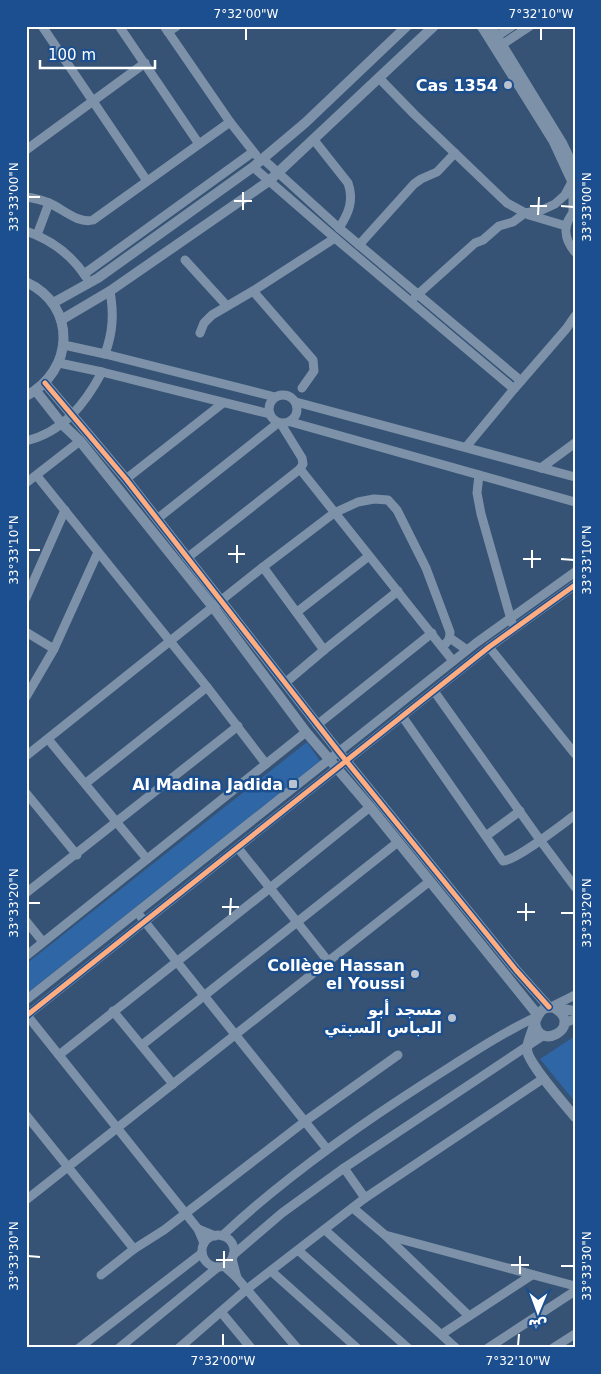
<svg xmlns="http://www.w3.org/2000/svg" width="601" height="1374" font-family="'DejaVu Sans','Noto Naskh Arabic',sans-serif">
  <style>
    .park { fill: #2f66a5 }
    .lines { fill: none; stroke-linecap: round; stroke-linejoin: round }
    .minor { stroke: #7d92a8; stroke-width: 9 }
    .tertiary { stroke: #7d92a8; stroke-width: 10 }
    .cycleway-casing { stroke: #1b4f8f; stroke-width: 8 }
    .cycleway { stroke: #ffac80; stroke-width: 5 }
    .ticks { fill: none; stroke: #fff; stroke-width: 2 }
    .poi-dot { fill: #b9c2ce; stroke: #1b4f8f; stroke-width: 2 }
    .labels { text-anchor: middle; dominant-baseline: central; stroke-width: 5; stroke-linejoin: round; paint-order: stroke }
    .poi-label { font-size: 16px; font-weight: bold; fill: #fff; stroke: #1b4f8f; text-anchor: end }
    .neatline { fill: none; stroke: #fff; stroke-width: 2 }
    .ticks-label { font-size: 12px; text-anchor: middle; fill: #fff }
  </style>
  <rect width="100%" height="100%" fill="#365274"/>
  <!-- park -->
  <g class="park">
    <path d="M 307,742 L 320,761 L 26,994 L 26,964 Z"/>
    <path d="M 575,1036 L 575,1102 L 540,1059 Z"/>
  </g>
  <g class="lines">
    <!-- minor -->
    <g class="minor">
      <path d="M 42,26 L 147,181"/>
      <path d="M 119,26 L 199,144"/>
      <path d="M 164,26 L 230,122 L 256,155"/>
      <path d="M 481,26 L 553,141 L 572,182 L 573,190 L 573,213"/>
      <path d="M 491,26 L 562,142 L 575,169"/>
      <path d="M 168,32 L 177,26"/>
      <path d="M 493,39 L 512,26"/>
      <path d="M 497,48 L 530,26"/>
      <path d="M 379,78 L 414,114 L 507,203 L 529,215 L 566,226"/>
      <path d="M 314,140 L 348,183 C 354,200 349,213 339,228"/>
      <path d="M 26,150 L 145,63"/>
      <path d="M 263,159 L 339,228 L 521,381"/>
      <path d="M 253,167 L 335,238 L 514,389"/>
      <path d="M 26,197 C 34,198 42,200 49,203 C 63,209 78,224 93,220 L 230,122"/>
      <path d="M 575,211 C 562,224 564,239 575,252"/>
      <path d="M 26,231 C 52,240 71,254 86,277"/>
      <path d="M 37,235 L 49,203"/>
      <path d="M 359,245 L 414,184 L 421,179 L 437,172 L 455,153"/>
      <path d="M 185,260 L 227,306"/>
      <path d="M 84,274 L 253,152"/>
      <path d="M 253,291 L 313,360 L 314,371 L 302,388"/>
      <path d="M 415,297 L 475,243 L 483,240 L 499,226 L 513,222 L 525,213 L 542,210 L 555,204 L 565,195 L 572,182"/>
      <path d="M 200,333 L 204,323 L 212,315 L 253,291 L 335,238"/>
      <path d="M 64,345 L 105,354 L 275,397"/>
      <path d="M 105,354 C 113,332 114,314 110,291"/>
      <path d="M 59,363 L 102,372 L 270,414"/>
      <circle cx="283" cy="409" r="14"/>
      <path d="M 296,402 L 575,477"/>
      <path d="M 291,422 L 575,502"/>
      <path d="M 26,441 C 63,432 85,404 102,372"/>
      <path d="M 466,447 L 514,389 L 566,329 L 575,316"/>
      <path d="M 541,468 L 575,443"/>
      <path d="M 300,469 L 453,661"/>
      <path d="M 479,475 L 477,493 L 481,514 L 512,623"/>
      <path d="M 37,476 L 207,687 L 266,764"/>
      <path d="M 126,479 L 223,403"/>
      <path d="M 26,483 L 80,441"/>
      <path d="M 157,519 L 278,423"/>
      <path d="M 187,558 L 300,469 L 303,464 L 302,458 L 281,424"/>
      <path d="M 263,567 L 324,650"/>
      <path d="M 26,598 L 65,510"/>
      <path d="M 297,612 L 369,556"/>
      <path d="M 26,632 L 54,649"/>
      <path d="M 450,638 L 467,650"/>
      <path d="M 489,647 L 575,754"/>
      <path d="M 285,683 L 324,650 L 398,591"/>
      <path d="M 434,691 L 540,840 L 575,887"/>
      <path d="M 26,697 L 54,649 L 98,552"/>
      <path d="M 402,716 L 503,861 C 517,860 561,825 575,815"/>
      <path d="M 317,725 L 432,633"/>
      <path d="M 48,739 L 147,859"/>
      <path d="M 26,756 L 263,567 L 334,513 L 358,502 L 374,499 L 388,500 L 397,510 L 426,568 L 450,632 C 450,639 448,643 442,646"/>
      <path d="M 86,783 L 207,687"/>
      <path d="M 26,793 L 77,855"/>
      <path d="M 486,836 L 520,811"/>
      <path d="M 238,848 L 328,961"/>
      <path d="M 26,893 L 238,726"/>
      <path d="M 141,917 L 327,1149"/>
      <path d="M 26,921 L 43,942"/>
      <path d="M 26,956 L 306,732"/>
      <path d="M 26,1000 L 476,643 L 575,572"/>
      <path d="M 551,1007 L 575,995"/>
      <path d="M 113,1011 L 173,1084"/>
      <path d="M 26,1014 L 198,1229"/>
      <path d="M 26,1016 L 489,647 L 575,585"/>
      <path d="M 564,1023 L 575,1019"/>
      <path d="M 142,1045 L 398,842"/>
      <path d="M 59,1055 L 270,888 L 370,807"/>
      <path d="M 26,1115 L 134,1249"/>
      <path d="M 344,1168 L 365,1198 L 544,1078"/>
      <path d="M 26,1200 L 430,881"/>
      <path d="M 353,1208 L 385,1235 L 469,1316"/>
      <path d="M 325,1230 L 456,1348"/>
      <path d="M 385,1235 L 575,1286"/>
      <circle cx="218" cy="1251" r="16"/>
      <path d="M 222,1236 C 285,1177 356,1127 428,1081 C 463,1059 498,1035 536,1017"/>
      <path d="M 204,1243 L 198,1229 L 215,1236"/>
      <path d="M 299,1251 L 408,1348"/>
      <path d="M 233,1255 L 282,1213 L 344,1168 L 544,1035"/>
      <path d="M 224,1266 L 237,1278 L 232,1259"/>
      <path d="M 271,1271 L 357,1348"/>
      <path d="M 101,1275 L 134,1249 L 164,1230 L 304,1122 L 398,1055"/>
      <path d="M 237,1278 L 297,1348"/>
      <path d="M 221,1312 L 251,1348"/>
      <path d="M 442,1334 L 532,1275"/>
      <path d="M 79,1348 L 202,1253"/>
      <path d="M 119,1348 L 218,1267"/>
      <path d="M 179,1348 L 247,1289 L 365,1198"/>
      <path d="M 488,1348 L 575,1291"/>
      <path d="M 553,1348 L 575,1334"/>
    </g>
    <!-- tertiary -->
    <g class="tertiary">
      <path d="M 26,282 C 78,306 74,371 26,396"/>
      <path d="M 53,303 L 98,278 L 253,167 L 305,123 L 407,26"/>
      <path d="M 61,320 L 110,291 L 269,181 L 434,26"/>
      <path d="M 45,383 L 126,479 L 339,752 L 516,970 L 549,1007"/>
      <path d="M 36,391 L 62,424 L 80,441 L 213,607 L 306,732 L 370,807 L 537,1014"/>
      <path d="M 575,1011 C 550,1008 542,999 533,1028 C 531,1035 527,1043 527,1050 C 528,1063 565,1105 575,1117"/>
      <path d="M 535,1020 C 536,1054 584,1027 556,1009"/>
    </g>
    <!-- cycleway casing -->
    <g class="cycleway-casing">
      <g id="cycleway">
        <path d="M 45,383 L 126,479 L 339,752 L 516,970 L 549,1007"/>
        <path d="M 26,1016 L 489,647 L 575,585"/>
      </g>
    </g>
    <!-- cycleway -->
    <use href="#cycleway" class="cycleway"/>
  </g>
  <!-- ticks -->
  <path class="ticks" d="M 246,40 L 246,28M 541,40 L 541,28M 28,197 L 40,197M 234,201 L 252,201M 530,206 L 547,206M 561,206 L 574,207M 243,210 L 243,192M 538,215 L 539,197M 28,550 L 40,550M 228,554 L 245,554M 523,559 L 541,559M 561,559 L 574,560M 237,563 L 237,545M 532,568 L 532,550M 28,903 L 40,903M 222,907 L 239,907M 517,912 L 535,912M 561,913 L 574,913M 230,915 L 231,898M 526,921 L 526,903M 28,1256 L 40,1257M 216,1260 L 233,1260M 511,1265 L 529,1265M 561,1266 L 574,1266M 224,1268 L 224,1251M 520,1274 L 520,1256M 223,1346 L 223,1334M 518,1346 L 519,1334"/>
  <!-- markers -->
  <g class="poi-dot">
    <circle cx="508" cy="85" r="5"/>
    <rect x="288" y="779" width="10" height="10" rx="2.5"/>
    <circle cx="415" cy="974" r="5"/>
    <circle cx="452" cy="1018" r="5"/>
  </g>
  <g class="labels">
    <!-- poi labels -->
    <g class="poi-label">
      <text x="498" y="85">Cas 1354</text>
      <text x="283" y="784">Al Madina Jadida</text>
      <text x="405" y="965">Collège Hassan<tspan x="405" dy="18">el Youssi</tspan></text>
      <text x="442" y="1009">مسجد أبو<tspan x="442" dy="18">العباس السبتي</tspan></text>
    </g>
  </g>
  <!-- border -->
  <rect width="601" height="1374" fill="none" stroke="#1b4f8f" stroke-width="55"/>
  <!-- north arrow -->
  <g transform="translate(538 1312) rotate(181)" stroke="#1b4f8f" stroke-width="4" paint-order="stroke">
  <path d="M0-4L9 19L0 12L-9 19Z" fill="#ffffff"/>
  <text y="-8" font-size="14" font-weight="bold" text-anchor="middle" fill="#ffffff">ش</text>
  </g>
  <!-- scale -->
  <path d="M40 60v8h115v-8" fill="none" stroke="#ffffff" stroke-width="2.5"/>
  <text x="48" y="60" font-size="15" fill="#ffffff" stroke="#1b4f8f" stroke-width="4" paint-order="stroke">100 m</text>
  <rect x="28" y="28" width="546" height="1318" class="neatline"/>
  <g class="ticks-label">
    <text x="246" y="18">7°32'00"W</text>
    <text x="541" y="18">7°32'10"W</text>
    <text transform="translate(14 197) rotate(-90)" y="4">33°33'00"N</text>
    <text transform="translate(587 207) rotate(-90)" y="4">33°33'00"N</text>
    <text transform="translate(14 550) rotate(-90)" y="4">33°33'10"N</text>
    <text transform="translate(587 560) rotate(-90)" y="4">33°33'10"N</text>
    <text transform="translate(14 903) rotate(-90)" y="4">33°33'20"N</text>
    <text transform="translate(587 913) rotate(-90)" y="4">33°33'20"N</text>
    <text transform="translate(14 1256) rotate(-90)" y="4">33°33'30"N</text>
    <text transform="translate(587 1266) rotate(-90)" y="4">33°33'30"N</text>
    <text x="223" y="1365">7°32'00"W</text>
    <text x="518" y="1365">7°32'10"W</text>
  </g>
</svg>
